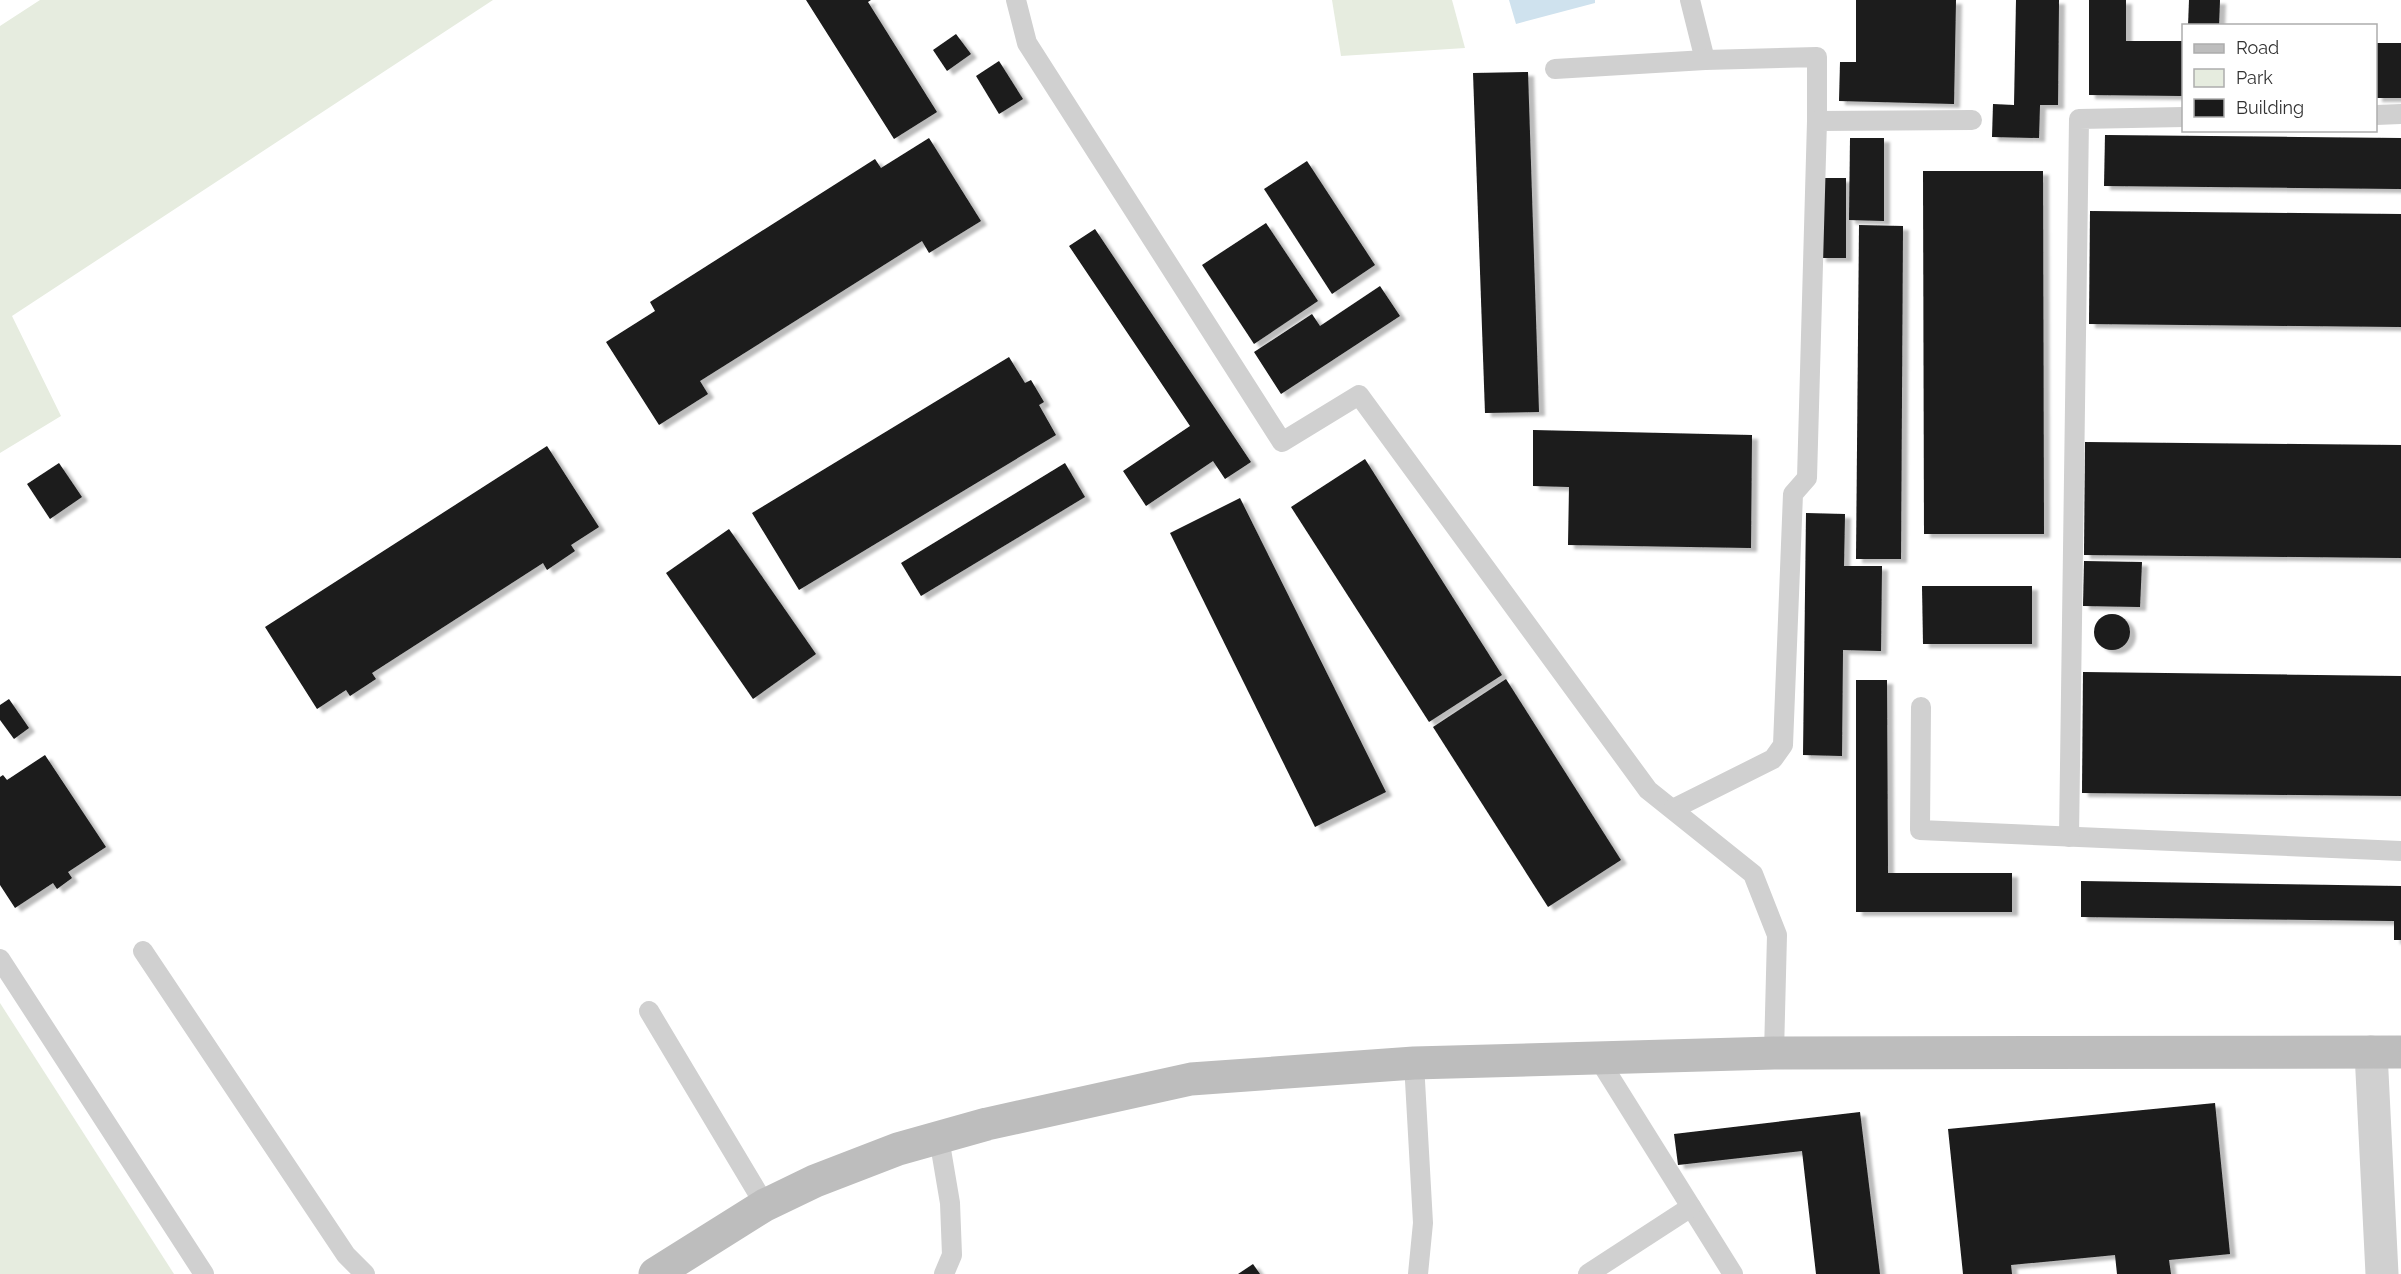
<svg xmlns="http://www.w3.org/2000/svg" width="2401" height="1274" font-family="Raleway,sans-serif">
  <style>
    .green { fill: #e6ecdf }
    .water { fill: #cfe2ee }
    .building { fill: #1a1a1a; filter: url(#shadow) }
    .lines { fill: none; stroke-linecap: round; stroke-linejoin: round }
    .lane { stroke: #d0d0d0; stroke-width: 20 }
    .street { stroke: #d0d0d0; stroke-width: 33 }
    .secondary { stroke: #bdbdbd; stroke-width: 33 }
  </style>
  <defs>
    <filter id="shadow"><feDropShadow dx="6" dy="4" stdDeviation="1.5" flood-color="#0004"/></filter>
  </defs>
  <rect width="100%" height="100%" fill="#fff"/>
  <!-- green -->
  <g class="green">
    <path d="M 40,0 L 493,0 L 12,316 L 61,416 L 0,453 L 0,26 Z"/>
    <path d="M 1332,0 L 1452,0 L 1465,48 L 1341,56 Z"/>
    <path d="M 0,1003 L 174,1274 L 0,1274 Z"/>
  </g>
  <!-- water -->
  <path class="water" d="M 1509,0 L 1595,0 L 1595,3 L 1516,24 Z"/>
  <!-- building -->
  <g class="building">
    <path d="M 806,0 L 871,0 L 868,2 L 937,112 L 894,139 Z"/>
    <path d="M 1856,0 L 1956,0 L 1954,104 L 1839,101 L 1840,62 L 1856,62 Z"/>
    <path d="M 2016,0 L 2059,0 L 2058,105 L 2040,105 L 2039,138 L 1992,137 L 1993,104 L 2014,105 Z"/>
    <path d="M 2089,0 L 2126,0 L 2126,41 L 2184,41 L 2184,96 L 2089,95 Z"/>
    <path d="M 2189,0 L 2220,0 L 2219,26 L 2188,26 Z"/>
    <path d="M 956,34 L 971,54 L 947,71 L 933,50 Z"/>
    <rect x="2376" y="43" width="25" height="55"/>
    <path d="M 999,61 L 1023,99 L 999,114 L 976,76 Z"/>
    <path d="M 1528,72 L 1539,412 L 1485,413 L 1473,73 Z"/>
    <path d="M 2105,135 L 2401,138 L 2401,189 L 2104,186 Z"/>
    <path d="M 929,138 L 981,221 L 929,253 L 922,241 L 700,381 L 708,394 L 659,425 L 606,342 L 655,311 L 650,302 L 875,159 L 881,168 Z"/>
    <path d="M 1850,138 L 1884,138 L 1884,221 L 1849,220 Z"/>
    <path d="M 1307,161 L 1375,265 L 1332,294 L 1264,189 Z"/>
    <path d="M 1923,171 L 2043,171 L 2044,534 L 1924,534 Z"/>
    <rect x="1820" y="178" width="26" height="80"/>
    <path d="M 2090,211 L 2401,214 L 2401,327 L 2089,324 Z"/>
    <path d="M 1266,223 L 1318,301 L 1254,344 L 1202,265 Z"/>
    <path d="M 1859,225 L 1903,226 L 1901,559 L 1856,559 Z"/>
    <path d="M 1095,229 L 1251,462 L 1225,479 L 1213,461 L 1146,506 L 1123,471 L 1190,426 L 1069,246 Z"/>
    <path d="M 1380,286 L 1400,316 L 1281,394 L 1254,352 L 1312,314 L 1320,326 Z"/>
    <path d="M 1009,357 L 1025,383 L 1031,380 L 1044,402 L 1039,405 L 1056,435 L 799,590 L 752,513 Z"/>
    <path d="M 1533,430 L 1752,435 L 1751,548 L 1568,545 L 1569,487 L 1533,486 Z"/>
    <path d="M 2085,442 L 2401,445 L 2401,558 L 2084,555 Z"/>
    <path d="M 547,446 L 599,527 L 571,545 L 575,551 L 547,570 L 543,563 L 372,673 L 376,679 L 350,696 L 346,690 L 317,709 L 265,627 Z"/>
    <path d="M 1365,459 L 1502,675 L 1429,722 L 1291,507 Z"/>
    <path d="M 59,463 L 82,497 L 50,519 L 27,484 Z"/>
    <path d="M 1065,463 L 1085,497 L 921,596 L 901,563 Z"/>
    <path d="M 1240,498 L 1386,792 L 1315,827 L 1170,533 Z"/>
    <path d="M 1806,513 L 1845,514 L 1844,566 L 1882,566 L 1881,651 L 1843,650 L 1842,756 L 1803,755 Z"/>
    <path d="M 729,529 L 816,654 L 753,699 L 666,573 Z"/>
    <path d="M 2084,561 L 2142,562 L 2140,607 L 2083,606 Z"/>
    <path d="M 1922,586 L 2032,586 L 2032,644 L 1923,644 Z"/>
    <circle cx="2112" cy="632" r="18"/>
    <path d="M 2083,672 L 2401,676 L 2401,796 L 2082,793 Z"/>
    <path d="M 1506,679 L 1621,860 L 1548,907 L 1433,727 Z"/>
    <path d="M 1856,680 L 1887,680 L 1888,873 L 2012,873 L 2012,912 L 1856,912 Z"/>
    <path d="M 9,699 L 29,728 L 14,739 L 0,720 L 0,705 Z"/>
    <path d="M 45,755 L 106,847 L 68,872 L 72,878 L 57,889 L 53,883 L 15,908 L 0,885 L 0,777 L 3,775 L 7,780 Z"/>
    <path d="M 2081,881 L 2401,886 L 2401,940 L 2394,940 L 2394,921 L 2081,917 Z"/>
    <path d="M 2215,1103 L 2230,1254 L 2169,1260 L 2171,1274 L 2117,1274 L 2115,1255 L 2011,1265 L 2012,1274 L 1963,1274 L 1948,1129 Z"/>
    <path d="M 1860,1112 L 1880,1274 L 1816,1274 L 1802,1151 L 1678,1165 L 1674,1134 Z"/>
    <path d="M 1253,1264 L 1260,1274 L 1238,1274 Z"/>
  </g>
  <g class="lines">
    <!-- lane -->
    <g class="lane">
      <path d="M 1016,0 L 1027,43 L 1282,442 L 1359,395 L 1648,790 L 1753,874 L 1777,935 L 1774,1053"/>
      <path d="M 1690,0 L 1705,60"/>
      <path d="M 1555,69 L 1705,60 L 1817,57 L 1817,121"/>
      <path d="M 2376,115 L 2401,114"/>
      <path d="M 1921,707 L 1920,830 L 2401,851"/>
      <path d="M 1673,809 L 1773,759 L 1783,745 L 1793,494 L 1807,478 L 1817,121 L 1972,120"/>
      <path d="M 2069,837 L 2079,119 L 2184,117"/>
      <path d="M 143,951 L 346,1255 L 365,1274"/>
      <path d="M 0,959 L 204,1274"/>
      <path d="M 649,1011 L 765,1205"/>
      <path d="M 1598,1058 L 1733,1274"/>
      <path d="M 1414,1063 L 1423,1223 L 1418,1274"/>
      <path d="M 939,1138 L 950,1203 L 952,1255 L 944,1274"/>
      <path d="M 1588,1274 L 1691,1207"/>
    </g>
    <!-- street -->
    <path class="street" d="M 2371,1052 L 2382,1274"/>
    <!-- secondary -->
    <path class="secondary" d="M 655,1274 L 765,1205 L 815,1181 L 898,1149 L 987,1124 L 1191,1079 L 1414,1063 L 1774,1053 L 2401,1052"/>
  </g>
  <!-- legend -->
  <rect x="2182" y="24" width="195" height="108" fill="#ffffff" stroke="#adadad" stroke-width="1.5"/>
  <rect x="2194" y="44" width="30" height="9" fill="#bdbdbd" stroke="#adadad" stroke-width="1.5"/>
  <text x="2236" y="54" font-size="18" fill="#333333">Road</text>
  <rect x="2194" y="69" width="30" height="18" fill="#e6ecdf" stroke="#adadad" stroke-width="1.5"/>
  <text x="2236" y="84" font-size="18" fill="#333333">Park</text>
  <rect x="2194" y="99" width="30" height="18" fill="#1a1a1a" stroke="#adadad" stroke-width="1.5"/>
  <text x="2236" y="114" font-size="18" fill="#333333">Building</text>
</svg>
